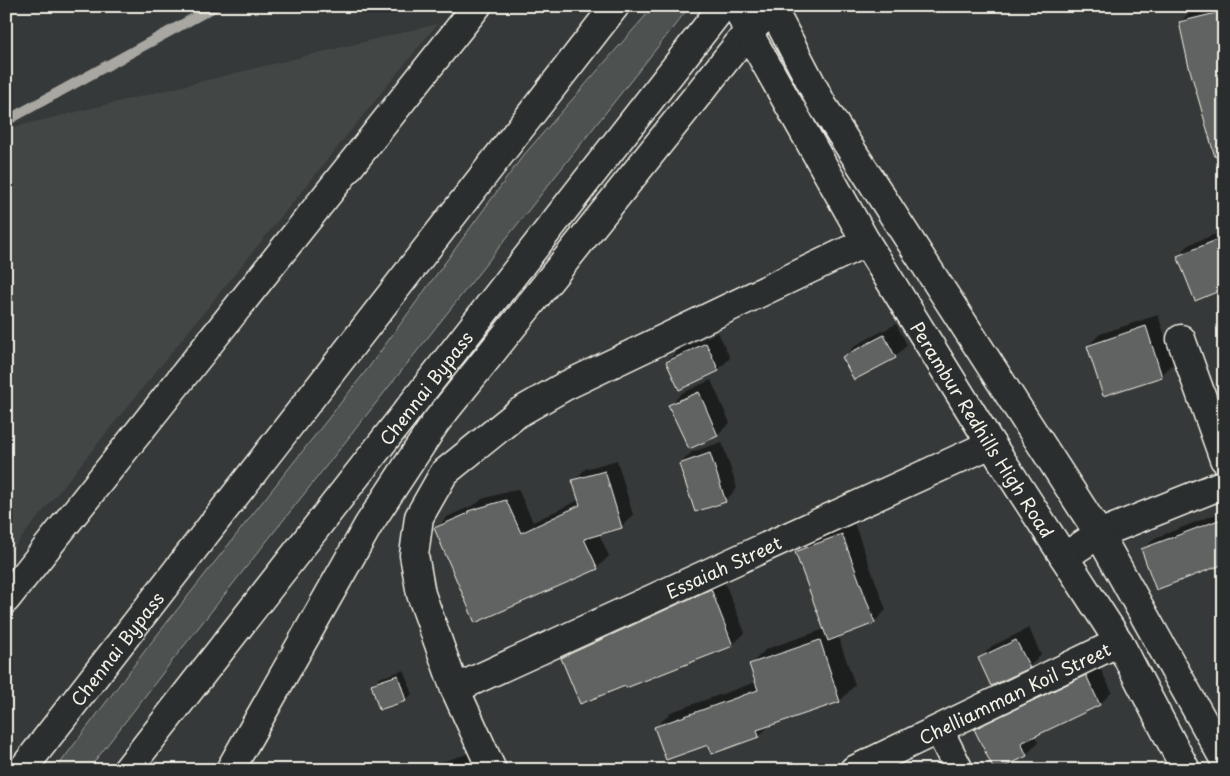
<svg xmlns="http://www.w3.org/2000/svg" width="1230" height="776" font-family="'Playpen Sans',sans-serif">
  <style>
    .built { fill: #434645 }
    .green { fill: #4e514f; stroke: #a1a19c }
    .shadow { fill: #0007 }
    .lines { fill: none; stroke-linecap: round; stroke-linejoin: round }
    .stream { stroke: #a8a7a1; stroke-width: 10 }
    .building { fill: #616362; stroke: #f4f1e8 }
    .minor-casing { stroke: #f4f1e8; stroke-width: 31 }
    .tertiary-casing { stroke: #f4f1e8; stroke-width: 31 }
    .secondary-casing { stroke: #f4f1e8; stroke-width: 31 }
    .trunk-casing { stroke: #f4f1e8; stroke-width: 31 }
    .minor { stroke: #2a2d2e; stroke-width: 28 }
    .tertiary { stroke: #2a2d2e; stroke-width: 28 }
    .secondary { stroke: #2a2d2e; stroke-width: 28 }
    .trunk { stroke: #2a2d2e; stroke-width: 28 }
    .labels { text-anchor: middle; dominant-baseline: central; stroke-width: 4.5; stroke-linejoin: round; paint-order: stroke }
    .street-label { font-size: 18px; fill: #f4f1e8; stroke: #2a2d2e }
  </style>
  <rect width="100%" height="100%" fill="#363939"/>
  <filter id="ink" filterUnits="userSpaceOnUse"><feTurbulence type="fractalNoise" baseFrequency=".02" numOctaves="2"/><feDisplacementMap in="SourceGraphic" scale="10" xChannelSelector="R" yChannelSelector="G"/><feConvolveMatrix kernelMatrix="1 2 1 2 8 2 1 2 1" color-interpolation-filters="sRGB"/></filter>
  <g filter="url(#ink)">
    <!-- built -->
    <path class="built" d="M 437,24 L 6,557 L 6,129 Z"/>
    <!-- green -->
    <path class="green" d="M 654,6 L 690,6 L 172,661 L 88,770 L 55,770 L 150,644 L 369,367 L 522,157 Z"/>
    <!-- shadow -->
    <g class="shadow">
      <path d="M 1208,6 L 1224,6 L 1224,140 L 1180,22 L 1193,10 Z"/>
      <path d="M 1224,231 L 1224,288 L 1178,256 L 1190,244 Z"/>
      <path d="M 1158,315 L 1174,363 L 1161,376 L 1088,346 L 1100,334 Z"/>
      <path d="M 896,324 L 907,345 L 895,357 L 844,357 L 856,345 Z"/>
      <path d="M 718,332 L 730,358 L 718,370 L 667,362 L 679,350 Z"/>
      <path d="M 1224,364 L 1224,377 L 1219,368 Z"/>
      <path d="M 711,380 L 730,423 L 717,435 L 670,405 L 682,393 Z"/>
      <path d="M 722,442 L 737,488 L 725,501 L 680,464 L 692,452 Z"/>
      <path d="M 617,460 L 633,515 L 621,527 L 599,534 L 609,556 L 597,568 L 436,529 L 447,517 L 478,503 L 482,499 L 518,489 L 533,522 L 579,500 L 574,481 L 585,469 Z"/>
      <path d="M 1224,511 L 1224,563 L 1143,550 L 1155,538 Z"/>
      <path d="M 854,523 L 886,610 L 874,622 L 838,636 L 855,685 L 840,701 L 772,723 L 759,736 L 709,743 L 656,727 L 671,712 L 756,682 L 751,664 L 766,649 L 825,629 L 796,553 L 808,541 Z"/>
      <path d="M 723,578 L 745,633 L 732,645 L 626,684 L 563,658 L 575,646 Z"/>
      <path d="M 1029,628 L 1041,655 L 1029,667 L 980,658 L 992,646 Z"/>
      <path d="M 1098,664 L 1112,692 L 1100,704 L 1035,735 L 1038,743 L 1026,755 L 975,730 L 988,718 Z"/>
      <path d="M 404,670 L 412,694 L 406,700 L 373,684 L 379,678 Z"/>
      <path d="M 474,752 L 480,770 L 415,770 Z"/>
    </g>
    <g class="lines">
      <!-- stream -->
      <path class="stream" d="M 6,121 L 216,6"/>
    </g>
    <!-- building -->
    <g class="building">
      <path d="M 1224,11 L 1224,156 L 1215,157 L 1188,63 L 1179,22 Z"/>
      <path d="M 1224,237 L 1224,289 L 1195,301 L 1177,256 Z"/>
      <path d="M 1146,326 L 1162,377 L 1103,396 L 1087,346 Z"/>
      <path d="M 884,335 L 896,358 L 854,380 L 842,357 Z"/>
      <path d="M 706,343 L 719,371 L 679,390 L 666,362 Z"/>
      <path d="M 699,392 L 718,436 L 689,449 L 668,405 Z"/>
      <path d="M 710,453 L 726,502 L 695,512 L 679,464 Z"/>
      <path d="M 605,471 L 622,528 L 584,539 L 598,569 L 475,623 L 434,528 L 469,513 L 468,511 L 506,500 L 521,533 L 580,505 L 572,480 Z"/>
      <path d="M 1224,518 L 1224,564 L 1156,590 L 1141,549 Z"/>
      <path d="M 842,534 L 875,623 L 828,641 L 795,552 Z"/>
      <path d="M 711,589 L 733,646 L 626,688 L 625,686 L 580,704 L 561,658 Z"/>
      <path d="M 820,640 L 840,702 L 757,730 L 759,737 L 712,754 L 708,745 L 666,760 L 654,727 L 758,690 L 749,664 Z"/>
      <path d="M 1016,640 L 1030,668 L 991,686 L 978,658 Z"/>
      <path d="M 398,675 L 406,701 L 379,710 L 371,684 Z"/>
      <path d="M 1086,675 L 1100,705 L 1021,743 L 1027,756 L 998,770 L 994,770 L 974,729 Z"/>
    </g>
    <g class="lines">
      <!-- minor casing -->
      <g class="minor-casing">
        <g id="minor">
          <path d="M 1181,339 L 1224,459"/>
          <path d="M 1064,557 L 1099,534 L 1224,484"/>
          <path id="s1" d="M 455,689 L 991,444"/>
          <path d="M 939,730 L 959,770"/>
          <path d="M 492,770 L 455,689 L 421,594 L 414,555 L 419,517 L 444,473 L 518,413 L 565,386 L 866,242"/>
          <path id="s2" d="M 854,770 L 1119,642"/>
        </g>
      </g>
      <!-- tertiary casing -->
      <g class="tertiary-casing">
        <g id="tertiary">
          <path d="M 6,599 L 477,6"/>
          <path d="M 230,770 L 369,524 L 436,422 L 748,32 L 777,6"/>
        </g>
      </g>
      <!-- secondary casing -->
      <g class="secondary-casing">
        <g id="secondary">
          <path id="s3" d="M 737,6 L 748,32 L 866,242 L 991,444 L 1119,642 L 1186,770"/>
          <path d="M 771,6 L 823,106 L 1099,534 L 1224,759"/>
        </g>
      </g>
      <!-- trunk casing -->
      <g class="trunk-casing">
        <g id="trunk">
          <path id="s4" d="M 22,770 L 615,6"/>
          <path id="s5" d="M 127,770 L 723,6"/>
        </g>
      </g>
      <!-- minor -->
      <use href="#minor" class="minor"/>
      <!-- tertiary -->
      <use href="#tertiary" class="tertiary"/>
      <!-- secondary -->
      <use href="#secondary" class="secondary"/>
      <!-- trunk -->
      <use href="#trunk" class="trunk"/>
    </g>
  </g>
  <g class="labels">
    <!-- street labels -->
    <g class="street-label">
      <text stroke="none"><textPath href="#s5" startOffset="485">Chennai Bypass</textPath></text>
      <text stroke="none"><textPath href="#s3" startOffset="490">Perambur Redhills High Road</textPath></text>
      <text stroke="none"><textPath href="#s1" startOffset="295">Essaiah Street</textPath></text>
      <text stroke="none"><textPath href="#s4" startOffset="154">Chennai Bypass</textPath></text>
      <text stroke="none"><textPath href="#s2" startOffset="178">Chelliamman Koil Street</textPath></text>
    </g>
  </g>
  <!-- margin -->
  <rect width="1230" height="776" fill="none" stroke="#2a2d2e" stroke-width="25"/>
  <rect x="12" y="12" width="1205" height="751" fill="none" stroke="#f4f1e8" stroke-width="2" filter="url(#ink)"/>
</svg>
